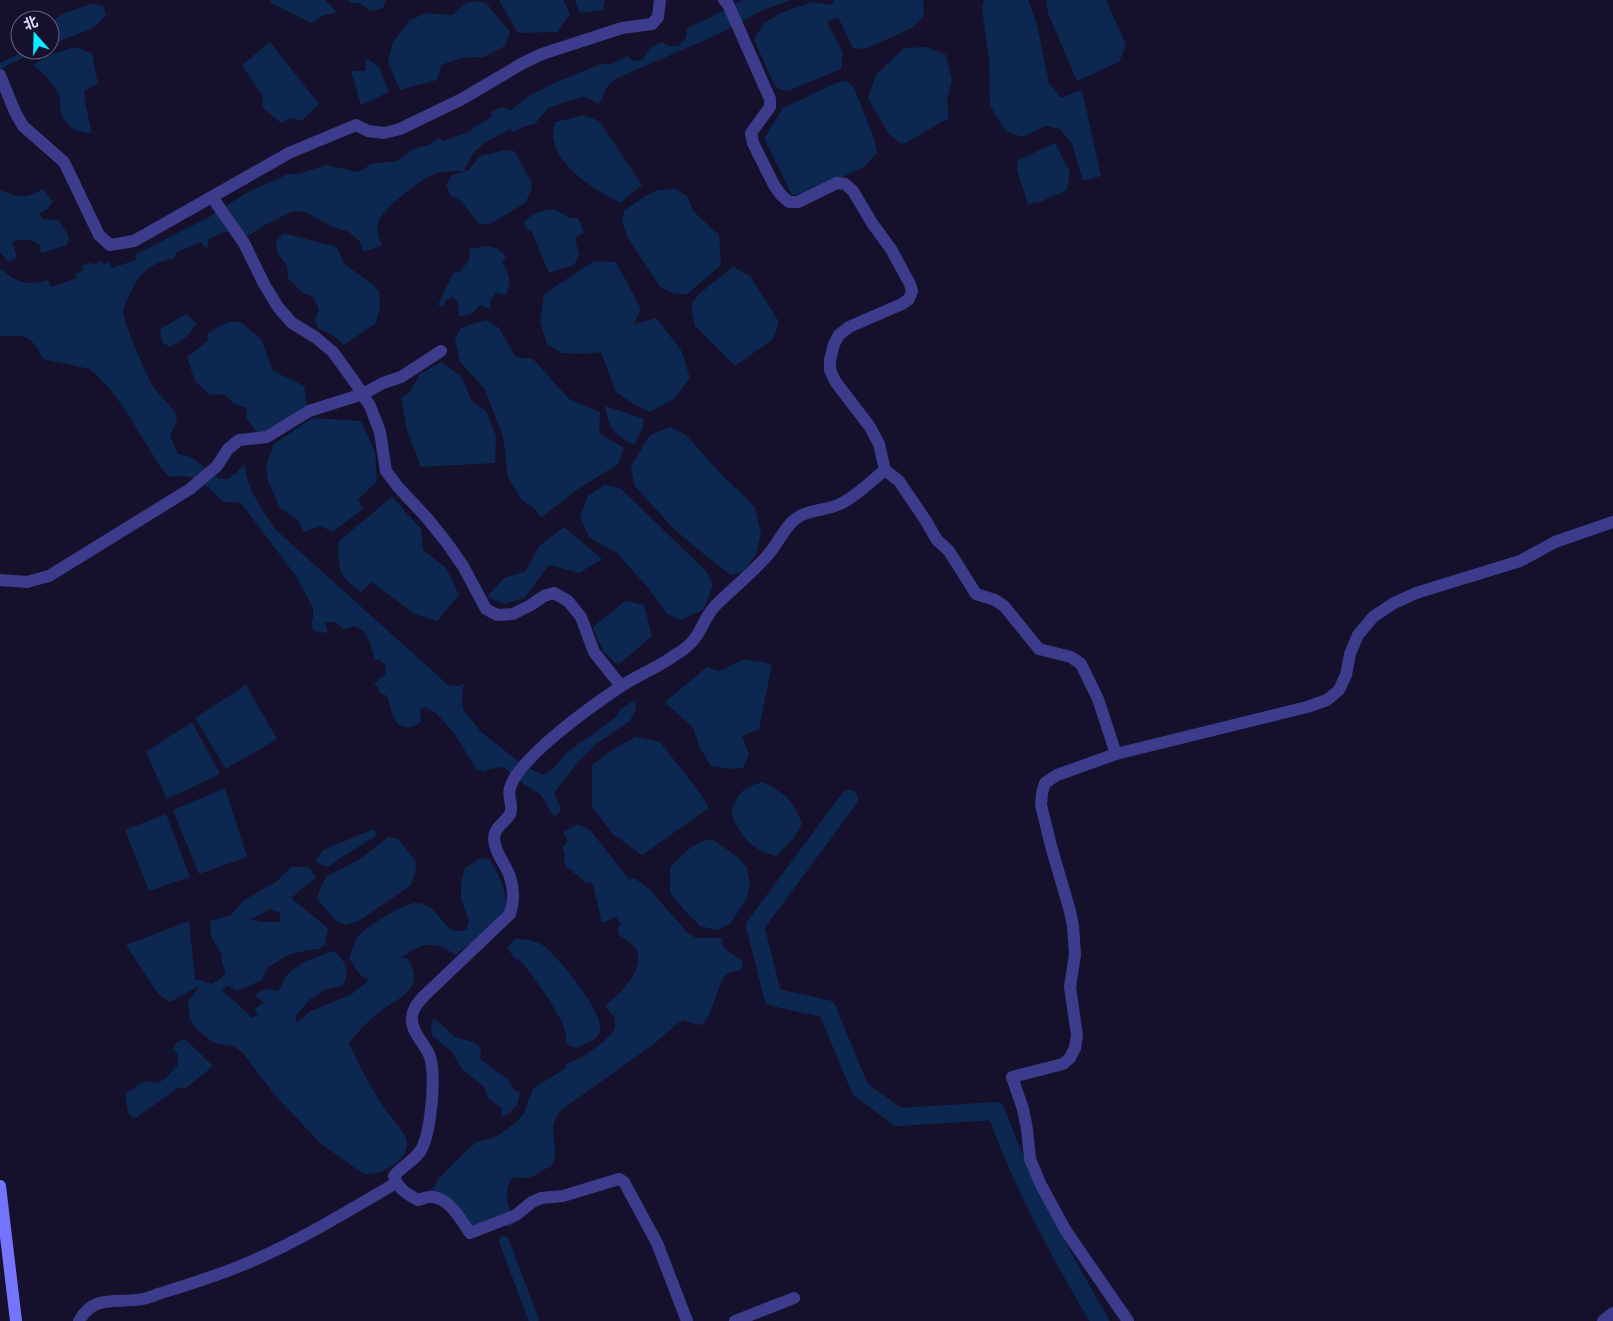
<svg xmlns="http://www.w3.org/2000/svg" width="1613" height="1321" font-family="'Roboto Condensed','Noto Sans SC',sans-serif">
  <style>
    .water { fill: #0c2750; fill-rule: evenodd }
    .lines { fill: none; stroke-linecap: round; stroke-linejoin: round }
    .canal { stroke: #0c2750; stroke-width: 10 }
    .river { stroke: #0c2750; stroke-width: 18 }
    .minor { stroke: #3d3c8c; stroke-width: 12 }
    .secondary { stroke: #7474ff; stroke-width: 12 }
  </style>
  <rect width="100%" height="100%" fill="#15112d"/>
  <!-- water -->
  <g class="water">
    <path d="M 269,0 L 325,0 L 337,12 L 322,16 L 312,23 L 271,3 Z"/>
    <path d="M 348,0 L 386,0 L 383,8 L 370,11 L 360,3 L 350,3 Z"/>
    <path d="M 499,0 L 563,0 L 570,14 L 562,25 L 558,32 L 518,33 Z"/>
    <path d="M 575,0 L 605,0 L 603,10 L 580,13 Z"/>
    <path d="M 742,0 L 791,0 L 763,10 L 717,35 L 617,78 C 601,89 607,93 598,105 L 593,100 L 582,97 L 568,101 L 548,108 L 535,124 L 525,126 L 513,132 L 510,129 L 486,142 L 473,153 L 464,171 C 453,171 439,171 430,176 C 417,182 381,210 378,223 C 376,231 379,238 382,245 L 364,252 L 360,242 L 349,232 L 331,226 L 306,212 L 293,211 L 263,226 L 247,236 C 231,228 223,232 209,239 L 207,249 L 201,242 L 177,252 L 173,259 C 156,261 142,270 134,286 C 131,293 124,304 123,311 C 123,321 148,380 155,389 C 161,398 171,405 177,415 L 176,423 L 170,435 L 178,454 L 191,457 L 220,479 L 228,479 L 237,472 L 245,464 C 244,484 264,513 276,530 L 448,685 L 457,686 L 464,684 L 462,696 L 463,709 L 481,732 L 523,765 L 543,775 L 554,768 L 566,753 L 616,717 L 621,709 L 635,700 L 636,708 L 630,721 L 596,744 L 579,761 L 554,793 L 560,806 L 560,812 L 554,817 L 541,795 L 515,778 L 504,767 L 489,769 L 484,772 L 477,770 L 454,733 L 436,713 L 425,707 L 420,710 L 421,722 C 395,739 393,713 387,696 L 380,693 L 378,687 L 374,684 L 386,674 L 385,665 L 380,660 L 375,660 C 372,651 369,632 359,628 C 354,625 348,628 343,629 C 337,623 333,620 325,623 L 328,633 L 314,631 L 311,623 L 313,619 L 313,608 L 296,576 L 241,503 L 234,502 L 224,502 C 203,484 199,473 170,477 L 161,468 L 124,408 L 109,388 L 90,369 L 43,359 C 38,349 33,338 20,336 C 13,334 7,339 0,335 L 0,268 C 18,283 24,286 48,280 L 51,287 L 77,278 L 75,274 L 83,271 L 82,266 L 91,262 L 92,265 L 101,261 L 103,265 L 109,262 L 112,268 L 136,260 L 135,255 L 209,217 L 248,192 L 288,174 L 299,174 L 326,165 L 358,172 L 372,164 L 397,161 L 416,148 L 429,145 L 439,138 L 443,141 L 468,132 L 492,116 L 491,112 L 502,107 L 511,110 L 527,97 L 554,83 L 601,64 L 611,64 L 627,56 L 633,61 L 642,60 L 650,48 L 662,42 L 668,46 L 678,46 L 686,38 L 687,28 L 710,18 Z"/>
    <path d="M 834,0 L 923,0 L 924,16 L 912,28 L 865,49 L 853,48 L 838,17 L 827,22 L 843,53 L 841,69 L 788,91 L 776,88 L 754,40 L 764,23 L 781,13 L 812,2 L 832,5 Z"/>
    <path d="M 984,0 L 1028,0 L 1037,25 L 1049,83 L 1061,98 L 1082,90 L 1101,176 L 1083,181 L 1072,144 L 1060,129 L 1045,126 L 1022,137 L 1006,131 L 990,106 L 989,59 L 982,9 Z"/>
    <path d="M 1046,0 L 1106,0 L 1126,45 L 1119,62 L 1077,81 L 1048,13 Z"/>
    <path d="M 476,1 L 486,3 L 510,32 L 505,46 L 484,57 L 461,58 L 441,65 L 437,80 L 400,90 L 388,62 L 393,42 L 410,20 L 426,13 L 453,15 L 464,4 Z"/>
    <path d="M 91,4 L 103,5 L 106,15 L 93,28 L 50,45 L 50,24 L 62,14 Z"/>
    <path d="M 270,42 L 319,104 L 301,121 L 291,118 L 281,123 L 263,108 L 262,95 L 242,65 Z"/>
    <path d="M 75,47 L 92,53 L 98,84 L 84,91 L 85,102 L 92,133 C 77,132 65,127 61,112 C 59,107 61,101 59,96 C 56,85 42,72 33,65 L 52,54 Z"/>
    <path d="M 927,47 L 946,55 L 952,80 L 947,100 L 949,118 L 902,145 L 889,134 L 868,98 L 876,75 L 904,48 Z"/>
    <path d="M 27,50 L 40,50 L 0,69 L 0,63 Z"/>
    <path d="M 366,58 L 379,67 L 389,92 L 361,105 L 351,71 L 365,71 Z"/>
    <path d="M 846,80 L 854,88 L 874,138 L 877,153 L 864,167 L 807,193 L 792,195 L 764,138 L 783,108 L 834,84 Z"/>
    <path d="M 584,115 L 599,121 L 642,185 L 620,203 C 595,189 558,169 553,137 C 553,133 554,127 555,122 Z"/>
    <path d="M 1055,143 L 1070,172 L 1067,190 L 1040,202 L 1028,204 L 1017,170 L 1018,160 Z"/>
    <path d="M 505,150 L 514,151 L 532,183 L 531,191 L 525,203 L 490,224 L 479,224 L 461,201 L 450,195 L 446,185 L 452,175 L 469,170 L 480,156 Z"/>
    <path d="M 43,189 L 53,202 L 47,209 L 39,214 L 44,219 L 58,220 L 69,236 L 67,245 L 41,253 L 39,244 C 30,239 21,238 12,242 L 17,257 L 9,262 L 0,252 L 0,190 C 19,197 24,200 43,189 Z"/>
    <path d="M 676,189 L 688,197 L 693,211 L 719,235 L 721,265 L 687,294 L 675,294 L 660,287 L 628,238 L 622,222 L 624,211 L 645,196 L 658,190 Z"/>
    <path d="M 554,209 L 569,218 L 578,218 L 584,233 L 575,238 L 579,255 L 574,265 L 549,273 L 532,232 L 526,229 L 524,221 L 537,212 Z"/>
    <path d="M 283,233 L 337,247 L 344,264 L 372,284 L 379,292 L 380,307 L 376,323 L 344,345 L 335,337 L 318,328 L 315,320 L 319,309 L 313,297 L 303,293 L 288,278 L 287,266 L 277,252 L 276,242 Z"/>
    <path d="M 488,246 L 498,249 L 506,257 L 502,261 C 509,274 512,280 506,295 L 496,293 L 490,301 L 490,309 L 480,305 L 470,315 L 459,316 L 458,303 L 453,297 L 446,300 L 443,307 L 438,305 L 453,273 L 461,271 L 470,258 L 469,249 Z"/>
    <path d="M 594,261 L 616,262 L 641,309 L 634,324 L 656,318 L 681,350 L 690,378 L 675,398 L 650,412 L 632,403 L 616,392 L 601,352 L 584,354 L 562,353 L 547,344 L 540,322 L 544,294 Z"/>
    <path d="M 733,267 L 750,276 L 779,322 L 773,339 L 735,366 L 695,326 L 692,313 L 692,303 L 699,294 Z"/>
    <path d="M 186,314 L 197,324 L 186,337 L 170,347 L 162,342 L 160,329 Z"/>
    <path d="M 486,320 L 499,328 L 516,357 L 533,359 L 569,399 L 600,412 L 599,433 L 624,448 L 618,464 L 575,491 L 541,518 L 535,509 L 521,499 L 508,477 L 503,436 L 484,388 L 460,362 L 455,339 L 461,328 Z"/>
    <path d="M 228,322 L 241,322 L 261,339 L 273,371 L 304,386 L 307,405 L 282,426 L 259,435 L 246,418 L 247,408 L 234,404 L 224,394 L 210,395 L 195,381 L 187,357 L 208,341 L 207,334 Z"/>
    <path d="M 441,362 L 461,376 L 472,401 L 486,411 L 496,436 L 495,463 L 421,467 L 407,430 L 401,398 L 410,392 L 420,374 Z"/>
    <path d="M 605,406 L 644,419 L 643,427 L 634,445 C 613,434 609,428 605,406 Z"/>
    <path d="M 312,418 L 361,421 L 375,452 L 377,481 L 358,500 L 363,509 L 332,532 L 321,526 L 304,532 L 297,519 L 280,508 L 268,481 L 266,466 L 274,444 Z"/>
    <path d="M 670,427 L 686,435 L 720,473 L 755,507 L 761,533 L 756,554 L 743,572 L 731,575 L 705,555 L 674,529 L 634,485 L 631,466 L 650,435 Z"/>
    <path d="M 604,485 L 620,488 L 706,571 L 713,585 L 704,609 L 682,620 L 667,614 L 650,590 L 617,553 L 589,537 L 580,517 L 588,496 Z"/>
    <path d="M 392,497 L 421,529 L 423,550 L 446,568 L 459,595 L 437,621 L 415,614 L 371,582 L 361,592 C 337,575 339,570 338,542 Z"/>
    <path d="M 564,527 L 602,559 L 579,573 L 549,565 L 524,598 L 505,604 L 487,597 L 504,578 L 526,571 L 539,546 Z"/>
    <path d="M 625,601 L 644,605 L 652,636 L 618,665 L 603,651 L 593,627 Z"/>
    <path d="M 744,659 L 772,664 L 759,729 L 742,736 L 749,754 L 743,768 L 731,769 L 711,766 L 700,748 L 693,728 L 665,702 L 707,667 L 719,671 Z"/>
    <path d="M 246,685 L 277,739 L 226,769 L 195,718 Z"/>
    <path d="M 192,722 L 220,774 L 167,799 L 146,752 Z"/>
    <path d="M 636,737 L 660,742 L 700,793 L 709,808 L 642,855 L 613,834 L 592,807 L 592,765 L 617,747 Z"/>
    <path d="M 763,782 C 784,793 794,801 802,824 L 793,839 L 776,856 C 752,850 740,836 731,813 C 738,793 742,787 763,782 Z"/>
    <path d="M 225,788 L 247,857 L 199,874 L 173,810 Z"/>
    <path d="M 166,814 L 190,877 L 149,891 L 125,830 Z"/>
    <path d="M 578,824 L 590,830 L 629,879 L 636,879 L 650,890 L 688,933 L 696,938 L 723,938 L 721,942 L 724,948 L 742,961 L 743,966 L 738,971 C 720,971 721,986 715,999 C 712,1008 709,1016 703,1024 L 697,1025 L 684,1020 L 678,1023 L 655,1043 L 560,1111 C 544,1133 563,1146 551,1167 C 542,1169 539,1174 531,1177 C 526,1179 519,1178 514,1177 C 501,1187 509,1211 515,1223 L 510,1227 L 496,1222 L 472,1227 L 436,1202 L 430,1190 L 435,1186 L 438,1179 L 469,1148 L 477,1142 L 496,1137 L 515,1123 L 524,1114 L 529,1098 L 533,1092 L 532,1089 L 566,1068 L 565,1064 C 576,1063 609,1040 614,1030 C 615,1027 615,1021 615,1018 L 605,1006 C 620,994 649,967 634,946 C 630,942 623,938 618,934 L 618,927 L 621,924 L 616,917 L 602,923 L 593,884 L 591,882 L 586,883 C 583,880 570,869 565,866 L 564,851 L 562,847 L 567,843 L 567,838 L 563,832 Z"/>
    <path d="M 374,829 L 376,836 L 340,858 L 328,867 L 315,862 L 323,850 Z"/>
    <path d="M 388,837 L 398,839 L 415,860 L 416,871 L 411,885 L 359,921 L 346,925 L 336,921 L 317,899 L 321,886 L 326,877 L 363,857 Z"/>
    <path d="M 712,839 L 736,856 L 747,868 L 750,883 L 747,898 L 730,924 L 717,930 L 700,926 L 684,910 L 670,892 L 670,868 C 684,853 692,843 712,839 Z"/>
    <path d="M 480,858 L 489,859 C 503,881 507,892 506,918 L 455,955 C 434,939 421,943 401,958 L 407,958 C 412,966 418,978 411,987 C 405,997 392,1003 383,1009 C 370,1019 359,1030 349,1043 C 359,1065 370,1087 384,1107 C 390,1117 400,1126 405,1136 C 415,1158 382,1176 364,1174 L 320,1143 L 274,1094 L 243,1053 L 233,1046 L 214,1043 L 196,1029 L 190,1019 L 188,1001 L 197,990 L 197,987 L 170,1002 L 158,994 L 126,945 L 189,921 L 195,979 L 212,984 L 221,978 L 226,972 L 222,963 L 222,955 L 211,936 L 210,921 L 231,915 L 244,900 L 276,882 L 291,867 L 309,867 L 316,878 C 306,884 300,891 291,898 L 328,928 L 325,944 L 319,949 L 308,950 L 288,955 L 267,968 L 262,980 L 237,991 L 228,986 L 222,991 L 237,1003 L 252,1018 L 258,1015 L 254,1010 L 264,1002 L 255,996 C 262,988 269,989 278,991 C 282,986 284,978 288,974 C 301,961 317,957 334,951 C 346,961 351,973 342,986 L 323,990 L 317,996 L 310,999 L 295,1017 L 297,1023 L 309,1012 L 352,994 L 370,979 C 360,979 355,967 349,958 C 352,951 354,943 358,937 C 363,928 404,904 414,903 C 417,903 422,903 425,905 C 443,912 445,939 467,929 L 469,921 L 461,899 L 461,883 L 465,868 ZM 272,908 L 273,911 L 280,912 L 280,922 L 261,922 L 251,919 Z"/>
    <path d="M 515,939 C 526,939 535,940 544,946 C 558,957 605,1013 600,1031 C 599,1038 589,1042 583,1045 C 577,1049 572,1048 566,1043 L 566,1035 L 562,1022 L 548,998 L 523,963 L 514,958 L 507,947 Z"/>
    <path d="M 434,1018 L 455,1037 L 474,1042 L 481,1048 L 480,1059 L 508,1079 L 514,1090 L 520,1092 L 517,1105 L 508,1115 L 501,1116 L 502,1108 L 489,1099 L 484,1087 L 463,1070 L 451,1051 L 432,1036 L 431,1025 Z"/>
    <path d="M 185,1039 L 213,1066 L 185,1089 L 179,1087 L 134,1119 L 128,1113 L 125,1094 C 135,1087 146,1077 158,1083 L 166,1078 L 178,1065 L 177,1052 L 172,1050 L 177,1042 Z"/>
  </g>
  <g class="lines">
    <!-- canal -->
    <path class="canal" d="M 504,1241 L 534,1321"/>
    <!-- river -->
    <path class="river" d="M 849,799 L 755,926 L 773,997 L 827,1009 L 860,1089 L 898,1117 L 996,1111 C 1022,1184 1060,1254 1100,1321"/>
    <!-- minor -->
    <g class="minor">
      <path d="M 724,0 L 728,4 L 770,99 L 770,107 L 751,133 L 753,143 L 774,185 L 781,195 L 789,202 L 798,202 L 837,183 L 845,184 L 853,191 L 872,223 L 891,249 L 910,284 L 912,291 L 909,299 L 902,304 L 849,327 L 839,335 L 834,344 L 830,360 L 830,370 L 835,381 L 870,427 L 879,444 L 885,470 L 899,481 L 926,521 L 937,540 L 949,551 L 976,594 L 995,600 L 1004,606 L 1039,649 L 1071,657 L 1081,664 L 1098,699 L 1116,754"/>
      <path d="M 0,75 L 15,112 L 23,126 L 64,162 L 99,235 L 110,245 L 134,241 L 289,153 L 356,125 L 368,131 L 384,133 L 400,129 L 462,99 L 523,63 L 542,54 L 622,28 L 652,24 L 658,17 L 660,0"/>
      <path d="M 212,197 L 244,243 L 264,284 L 278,307 L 292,323 L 315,337 L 333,352 L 356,384 L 370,406 L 380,432 L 386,471 L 398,487 L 427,518 L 447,543 L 463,566 L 486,609 L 497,615 L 513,614 L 531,605 L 544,596 L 554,593 L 568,601 L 581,617 L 594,652 L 621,686"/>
      <path d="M 0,580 L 27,582 L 49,576 L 190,489 L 217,466 L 228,449 L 239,440 L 267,437 L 309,411 L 363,394 L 383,383 L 401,377 L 441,351"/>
      <path d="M 79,1321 C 94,1293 119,1304 143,1299 C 148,1298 153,1296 158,1294 C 187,1285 217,1276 245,1264 C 297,1242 347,1212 396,1183"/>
      <path d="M 687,1321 L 657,1243 L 624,1182 L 619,1179 L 563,1196 L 541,1198 L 532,1202 L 516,1215 L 470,1233 C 461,1220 450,1199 433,1197 C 428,1196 423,1199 418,1200 C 407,1194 397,1188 394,1176 C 403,1165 418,1159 423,1146 C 431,1127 436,1076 430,1057 C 426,1044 412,1034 412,1020 C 411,1010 418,1003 424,996 L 510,914 C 514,902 514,889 510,877 C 506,864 495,854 494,839 C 494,827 505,823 510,814 C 514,806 507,797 510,788 C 518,758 593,705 620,687 C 637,675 658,668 675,655 C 682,651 691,644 695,638 C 703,627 705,617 715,606 C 732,589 751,574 767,556 C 777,545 783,530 794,520 C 807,509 826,511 840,504 C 857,496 871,481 885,470"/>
      <path d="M 735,1321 L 794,1298"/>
      <path d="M 1128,1321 L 1066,1231 L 1041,1185 L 1030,1159 L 1027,1129 L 1023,1109 L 1012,1077 L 1063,1064 L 1070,1058 L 1075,1048 L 1077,1035 L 1070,987 L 1075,955 L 1073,926 L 1070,911 L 1051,846 L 1041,805 L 1042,793 L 1045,783 L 1057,775 L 1116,754 L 1307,707 L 1327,700 L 1339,690 L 1346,675 L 1350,654 L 1358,635 L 1373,617 L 1394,603 L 1416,593 L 1520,561 L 1555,542 L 1613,522"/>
      <path d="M 1603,1321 L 1613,1313"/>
    </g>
    <!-- secondary -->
    <path class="secondary" d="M 0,1186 L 16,1321"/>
  </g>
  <!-- north arrow -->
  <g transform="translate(35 35) rotate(340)"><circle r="24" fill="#15112d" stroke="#666381"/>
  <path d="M0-4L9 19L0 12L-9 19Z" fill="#09ebff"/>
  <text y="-8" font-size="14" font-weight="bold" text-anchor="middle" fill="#e0ddff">北</text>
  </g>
</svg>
